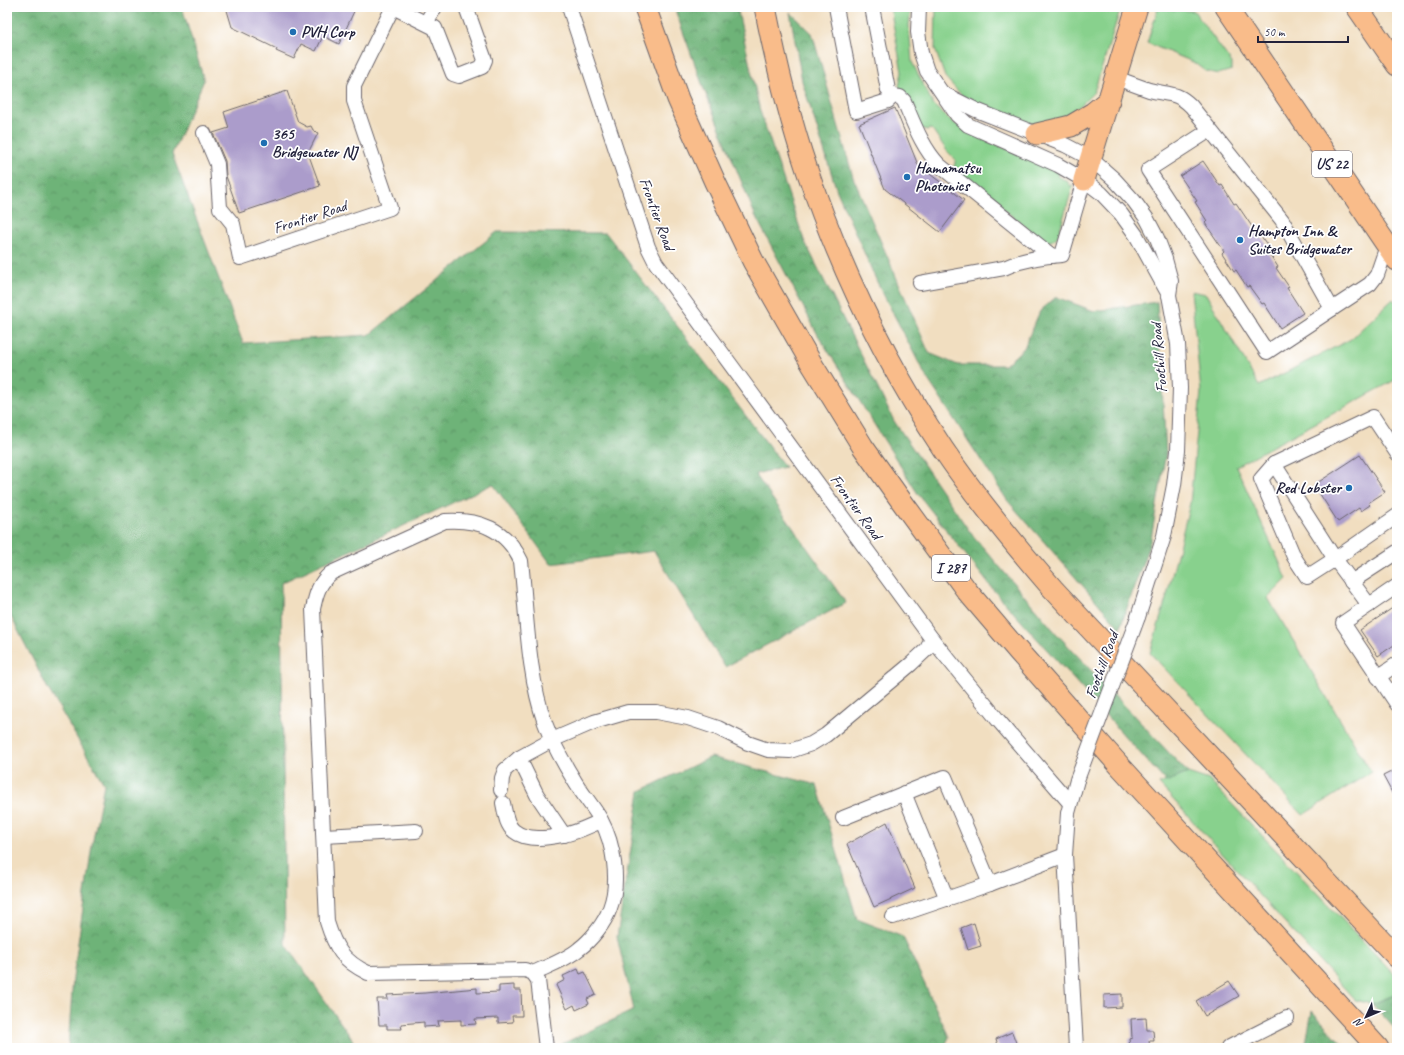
<svg xmlns="http://www.w3.org/2000/svg" width="1404" height="1055" font-family="Caveat,sans-serif">
  <style>
    .grass { fill: #88d18d; stroke: #557a64 }
    .forest { fill: url(#forest-crowns); stroke: #486a5a }
    .building { fill: #ab9ccb }
    .lines { fill: none; stroke-linecap: round; stroke-linejoin: round }
    .minor-casing { stroke: #6a646a; stroke-width: 16 }
    .highway-casing { stroke: #6a646a; stroke-width: 23 }
    .minor { stroke: #fff; stroke-width: 14 }
    .highway { stroke: #f9bc8a; stroke-width: 21 }
    .minor-bridge-casing { stroke: #6a646a; stroke-width: 16; stroke-linecap: butt }
    .minor-bridge { stroke: #fff; stroke-width: 14 }
    .poi-dot { fill: #1f6fb2; stroke: #fff; stroke-width: 1.5 }
    .labels { text-anchor: middle; dominant-baseline: central; stroke-width: 3.5; stroke-linejoin: round; paint-order: stroke }
    .shield { fill: #fff; stroke: #646476; stroke-width: 1 }
    .shield-label { font-size: 15px; font-weight: bold; fill: #22223b }
    .poi-label { font-size: 16px; font-weight: bold; fill: #22223b; stroke: #fff; text-anchor: start }
    .street-label { font-size: 16px; fill: #22223b; stroke: #fff }
  </style>
  <defs>
    <pattern id="forest-crowns" width="20" height="18" patternUnits="userSpaceOnUse"><rect width="20" height="18" fill="#6eb378"/><path d="M2 6a3 3 0 1 1 6 0M12 15a3 3 0 1 1 6 0" fill="none" stroke="#5a9164"/></pattern>
  </defs>
  <rect width="100%" height="100%" fill="#fff"/>
  <filter id="ink" filterUnits="userSpaceOnUse"><feTurbulence type="fractalNoise" baseFrequency=".025" numOctaves="2"/><feDisplacementMap in="SourceGraphic" scale="8" xChannelSelector="R" yChannelSelector="G"/><feConvolveMatrix kernelMatrix="1 2 1 2 8 2 1 2 1" color-interpolation-filters="sRGB"/></filter>
  <filter id="wash" filterUnits="userSpaceOnUse"><feTurbulence type="fractalNoise" baseFrequency=".012" numOctaves="4" result="noise"/><feDisplacementMap in="SourceGraphic" scale="16" xChannelSelector="R" yChannelSelector="G"/><feGaussianBlur stdDeviation="0.9" result="paint"/><feColorMatrix in="noise" values="0 0 0 0 0 0 0 0 0 0 0 0 0 0 0 0 0 1.4 0 .05"/><feComposite in="paint" operator="in"/></filter>
  <g filter="url(#wash)">
    <rect width="100%" height="100%" fill="#f1dec0"/>
    <!-- grass -->
    <g class="grass">
      <path d="M 890,7 L 911,7 L 909,26 L 912,62 L 934,106 L 954,123 L 978,137 L 1044,164 L 1060,172 L 1058,176 L 1068,182 L 1070,186 L 1073,186 L 1058,236 C 1053,241 1049,243 1042,240 L 953,169 L 956,160 L 947,151 L 932,129 L 927,130 L 920,128 L 899,86 L 902,72 Z"/>
      <path d="M 936,7 L 1121,7 L 1094,92 L 1077,109 L 1054,122 L 1031,126 L 965,99 L 945,77 L 935,49 Z"/>
      <path d="M 1158,9 L 1194,11 L 1232,63 L 1232,70 L 1218,74 L 1205,71 L 1193,62 L 1147,43 Z"/>
      <path d="M 1191,291 L 1206,294 L 1259,386 L 1351,339 L 1393,299 L 1397,304 L 1397,379 L 1236,466 L 1287,579 L 1268,598 L 1371,772 L 1303,815 L 1150,653 L 1166,599 L 1190,503 L 1201,392 Z"/>
      <path d="M 1188,773 L 1209,780 L 1397,977 L 1397,994 L 1372,1004 L 1355,1000 L 1159,784 Z"/>
    </g>
    <!-- forest -->
    <g class="forest">
      <path d="M 7,7 L 182,7 L 204,80 L 172,154 L 243,343 L 369,335 L 497,232 L 606,233 L 785,467 L 755,474 L 846,603 L 725,667 L 654,551 L 551,564 L 493,484 L 281,583 L 285,943 L 352,1039 L 356,1048 L 68,1048 L 73,978 L 92,845 L 104,784 L 47,687 L 7,609 Z"/>
      <path d="M 674,7 L 737,7 L 760,111 L 804,240 L 894,421 L 970,532 L 1056,633 L 1188,773 L 1166,782 L 995,592 L 918,494 L 818,335 L 755,215 L 705,92 Z"/>
      <path d="M 790,12 L 812,33 L 853,177 L 929,353 L 958,365 L 1005,365 L 1024,348 L 1040,311 L 1056,297 L 1094,311 L 1157,302 L 1166,453 L 1151,539 L 1120,628 L 1007,500 L 925,375 L 877,282 L 837,191 L 802,81 Z"/>
      <path d="M 711,757 L 817,785 L 857,919 L 903,937 L 949,1037 L 944,1048 L 562,1048 L 562,1044 L 634,1010 L 617,937 L 640,791 Z"/>
      <path d="M 1397,994 L 1397,1031 L 1372,1004 Z"/>
      <path d="M 1312,1011 L 1346,1048 L 1305,1048 Z"/>
    </g>
    <g id="blocks">
      <!-- building -->
      <g class="building">
        <path d="M 226,7 L 356,7 L 339,44 L 323,36 L 316,51 L 301,44 L 294,59 L 276,51 L 277,49 L 232,27 Z"/>
        <path d="M 287,91 L 298,122 L 307,127 L 311,126 L 313,130 L 318,133 L 308,153 L 320,186 L 239,213 L 226,176 L 225,161 L 213,133 L 229,128 L 224,112 Z"/>
        <path d="M 895,108 L 918,165 L 964,200 L 940,232 L 885,189 L 859,124 Z"/>
        <path d="M 1203,161 L 1220,186 L 1222,185 L 1234,204 L 1236,203 L 1255,231 L 1257,230 L 1269,248 L 1267,250 L 1278,267 L 1276,268 L 1289,287 L 1287,288 L 1303,313 L 1280,328 L 1264,303 L 1262,304 L 1249,286 L 1247,287 L 1236,270 L 1234,271 L 1222,253 L 1224,251 L 1205,223 L 1207,221 L 1195,202 L 1197,201 L 1180,176 Z"/>
        <path d="M 1360,455 L 1385,492 L 1368,503 L 1370,505 L 1361,511 L 1359,508 L 1338,522 L 1314,485 Z"/>
        <path d="M 1397,605 L 1397,643 L 1378,656 L 1360,630 Z"/>
        <path d="M 1397,769 L 1397,802 L 1383,776 Z"/>
        <path d="M 887,822 L 915,888 L 874,907 L 847,844 Z"/>
        <path d="M 974,923 L 981,946 L 968,950 L 961,928 Z"/>
        <path d="M 578,969 L 580,974 L 585,972 L 596,995 L 587,999 L 589,1004 L 576,1010 L 574,1005 L 567,1009 L 556,985 L 565,980 L 563,976 Z"/>
        <path d="M 1229,981 L 1239,996 L 1205,1016 L 1196,1001 Z"/>
        <path d="M 514,985 L 514,990 L 521,990 L 522,1016 L 512,1016 L 513,1022 L 498,1023 L 498,1018 L 475,1019 L 476,1024 L 461,1025 L 461,1020 L 438,1021 L 439,1026 L 424,1027 L 424,1022 L 401,1024 L 402,1029 L 387,1029 L 387,1025 L 379,1025 L 377,999 L 388,999 L 387,995 L 425,993 L 477,988 L 477,993 L 499,992 L 499,986 Z"/>
        <path d="M 1122,994 L 1122,1007 L 1104,1008 L 1104,995 Z"/>
        <path d="M 1146,1018 L 1147,1030 L 1153,1030 L 1154,1041 L 1149,1041 L 1150,1048 L 1130,1048 L 1129,1039 L 1132,1038 L 1131,1019 Z"/>
        <path d="M 1012,1032 L 1018,1048 L 999,1048 L 996,1039 Z"/>
      </g>
    </g>
  </g>
  <g filter="url(#ink)">
    <use href="#blocks" fill-opacity="0" stroke="#6a646a" stroke-width="1"/>
    <g class="lines">
      <!-- minor casing -->
      <g class="minor-casing">
        <g id="minor">
          <path d="M 836,7 L 856,111 L 888,101 L 893,96"/>
          <path d="M 872,7 L 888,90 L 893,96 L 900,97 L 904,101 C 914,124 922,147 939,165 L 1052,256"/>
          <path d="M 919,7 L 918,32 L 921,53 L 927,71 L 957,115 L 968,125 L 1058,165 L 1084,180 L 1101,193 L 1121,214 L 1136,235 L 1169,295"/>
          <path d="M 426,23 L 435,7"/>
          <path d="M 1116,78 C 1127,82 1138,86 1149,90 C 1167,95 1176,91 1191,106 L 1282,220 L 1332,309 L 1267,352 L 1148,170 L 1210,130"/>
          <path d="M 944,94 L 976,110 L 1065,145 L 1090,158 L 1114,179 L 1134,201 L 1147,219 L 1157,238 L 1165,259 L 1171,281 L 1169,295 L 1178,344 L 1180,388 L 1178,451 L 1174,485 L 1164,536 L 1138,617"/>
          <path d="M 204,133 L 217,164 L 220,208 L 233,224 L 240,258 L 390,208 L 354,101 L 354,86 L 393,7 L 435,28 L 453,74 L 459,76 L 482,67 L 485,60 L 466,7"/>
          <path d="M 920,283 L 1004,268 C 1021,260 1043,256 1062,255 L 1084,180"/>
          <path d="M 1332,309 L 1370,284 L 1377,275 L 1387,246"/>
          <path d="M 1274,464 L 1335,559 L 1397,516"/>
          <path d="M 1351,582 L 1397,552"/>
          <path d="M 1397,586 L 1343,623 L 1397,704"/>
          <path d="M 1369,605 L 1335,559 L 1307,577 L 1294,557 L 1261,479 L 1274,464 L 1373,417 L 1397,453"/>
          <path d="M 932,639 L 998,720 L 1070,803"/>
          <path d="M 1378,677 L 1397,664"/>
          <path d="M 519,758 L 537,795 L 564,835"/>
          <path d="M 501,790 L 502,778 L 505,770 L 519,758 L 552,740 L 594,722 L 628,712 L 656,712 L 688,718 L 718,728 L 748,743 L 768,750 L 790,751 L 811,744 L 826,735 L 911,664 L 927,649 L 932,639 L 656,263 L 648,247 L 569,7"/>
          <path d="M 904,793 L 947,899"/>
          <path d="M 503,803 C 505,812 506,825 514,831 C 526,841 549,838 563,835 C 576,833 589,826 601,821"/>
          <path d="M 843,818 L 945,777 L 990,884 L 1065,855"/>
          <path d="M 324,836 L 416,831"/>
          <path d="M 893,917 L 990,884"/>
          <path d="M 533,973 C 548,966 566,960 579,949 C 591,940 605,923 610,908 C 620,882 614,844 601,820 C 593,806 582,794 574,780 C 563,762 552,742 545,723 C 527,672 527,614 521,561 C 506,529 480,519 445,521 L 331,573 C 319,583 316,594 313,609 L 327,922 C 335,948 343,961 368,973 L 525,970 L 533,973 L 538,980 L 546,1048"/>
          <path d="M 1076,1048 L 1065,855 L 1068,813 L 1077,780"/>
          <path d="M 1228,1048 L 1287,1018"/>
        </g>
      </g>
      <!-- highway casing -->
      <g class="highway-casing">
        <g id="highway">
          <path d="M 645,7 L 678,99 L 715,182 L 753,261 L 813,366 L 863,447 L 900,499 L 967,591 L 1019,652 L 1119,765 L 1378,1048"/>
          <path d="M 765,7 C 776,62 789,117 807,170 C 840,268 886,363 943,449 C 976,498 1014,544 1053,589 L 1397,957"/>
          <path d="M 1226,7 L 1397,260"/>
          <path d="M 1357,7 L 1397,65"/>
          <path d="M 1037,134 L 1071,126 L 1093,113 L 1109,100"/>
          <path d="M 1084,180 L 1137,7"/>
        </g>
      </g>
      <!-- minor -->
      <use href="#minor" class="minor"/>
      <!-- highway -->
      <use href="#highway" class="highway"/>
      <!-- minor-bridge casing -->
      <g class="minor-bridge-casing">
        <path id="minor-bridge" d="M 1077,780 L 1138,617"/>
      </g>
      <!-- minor-bridge -->
      <use href="#minor-bridge" class="minor-bridge"/>
    </g>
  </g>
  <!-- markers -->
  <g class="poi-dot">
    <circle cx="293" cy="32" r="4"/>
    <circle cx="264" cy="143" r="4"/>
    <circle cx="907" cy="177" r="4"/>
    <circle cx="1240" cy="240" r="4"/>
    <circle cx="1349" cy="488" r="4"/>
  </g>
  <g class="labels">
    <!-- shield labels -->
    <g class="shield">
      <rect x="1312" y="151" width="40" height="26" rx="3"/>
      <rect x="932" y="555" width="38" height="26" rx="3"/>
    </g>
    <g class="shield-label">
      <text x="1332" y="164">US 22</text>
      <text x="951" y="568">I 287</text>
    </g>
    <!-- poi labels -->
    <g class="poi-label">
      <text x="301" y="32">PVH Corp</text>
      <text x="272" y="134">365<tspan x="272" dy="18">Bridgewater NJ</tspan></text>
      <text x="915" y="168">Hamamatsu<tspan x="915" dy="18">Photonics</tspan></text>
      <text x="1248" y="231">Hampton Inn &amp;<tspan x="1248" dy="18">Suites Bridgewater</tspan></text>
      <text x="1341" y="488" text-anchor="end">Red Lobster</text>
    </g>
    <!-- street labels -->
    <g class="street-label">
      <text transform="translate(657 214) rotate(70)">Frontier Road</text>
      <text transform="translate(310 217) rotate(-18)">Frontier Road</text>
      <text transform="translate(1159 358) rotate(-95)">Foothill Road</text>
      <text transform="translate(856 507) rotate(54)">Frontier Road</text>
      <text transform="translate(1102 665) rotate(-70)">Foothill Road</text>
    </g>
  </g>
  <!-- margin -->
  <rect width="1404" height="1055" fill="none" stroke="#fff" stroke-width="24"/>
  <!-- north arrow -->
  <g transform="translate(1366 1017) rotate(226)" stroke="#ffffff" stroke-width="3" paint-order="stroke">
  <path d="M0-3L7 15L0 10L-7 15Z" fill="#22223b"/>
  <text y="-6" font-size="11" font-weight="bold" text-anchor="middle" fill="#22223b">N</text>
  </g>
  <!-- scale -->
  <path d="M1258 36v6h90v-6" fill="none" stroke="#22223b" stroke-width="2"/>
  <text x="1264" y="36" font-size="12" fill="#22223b" stroke="#ffffff" stroke-width="3" paint-order="stroke">50 m</text>
</svg>
